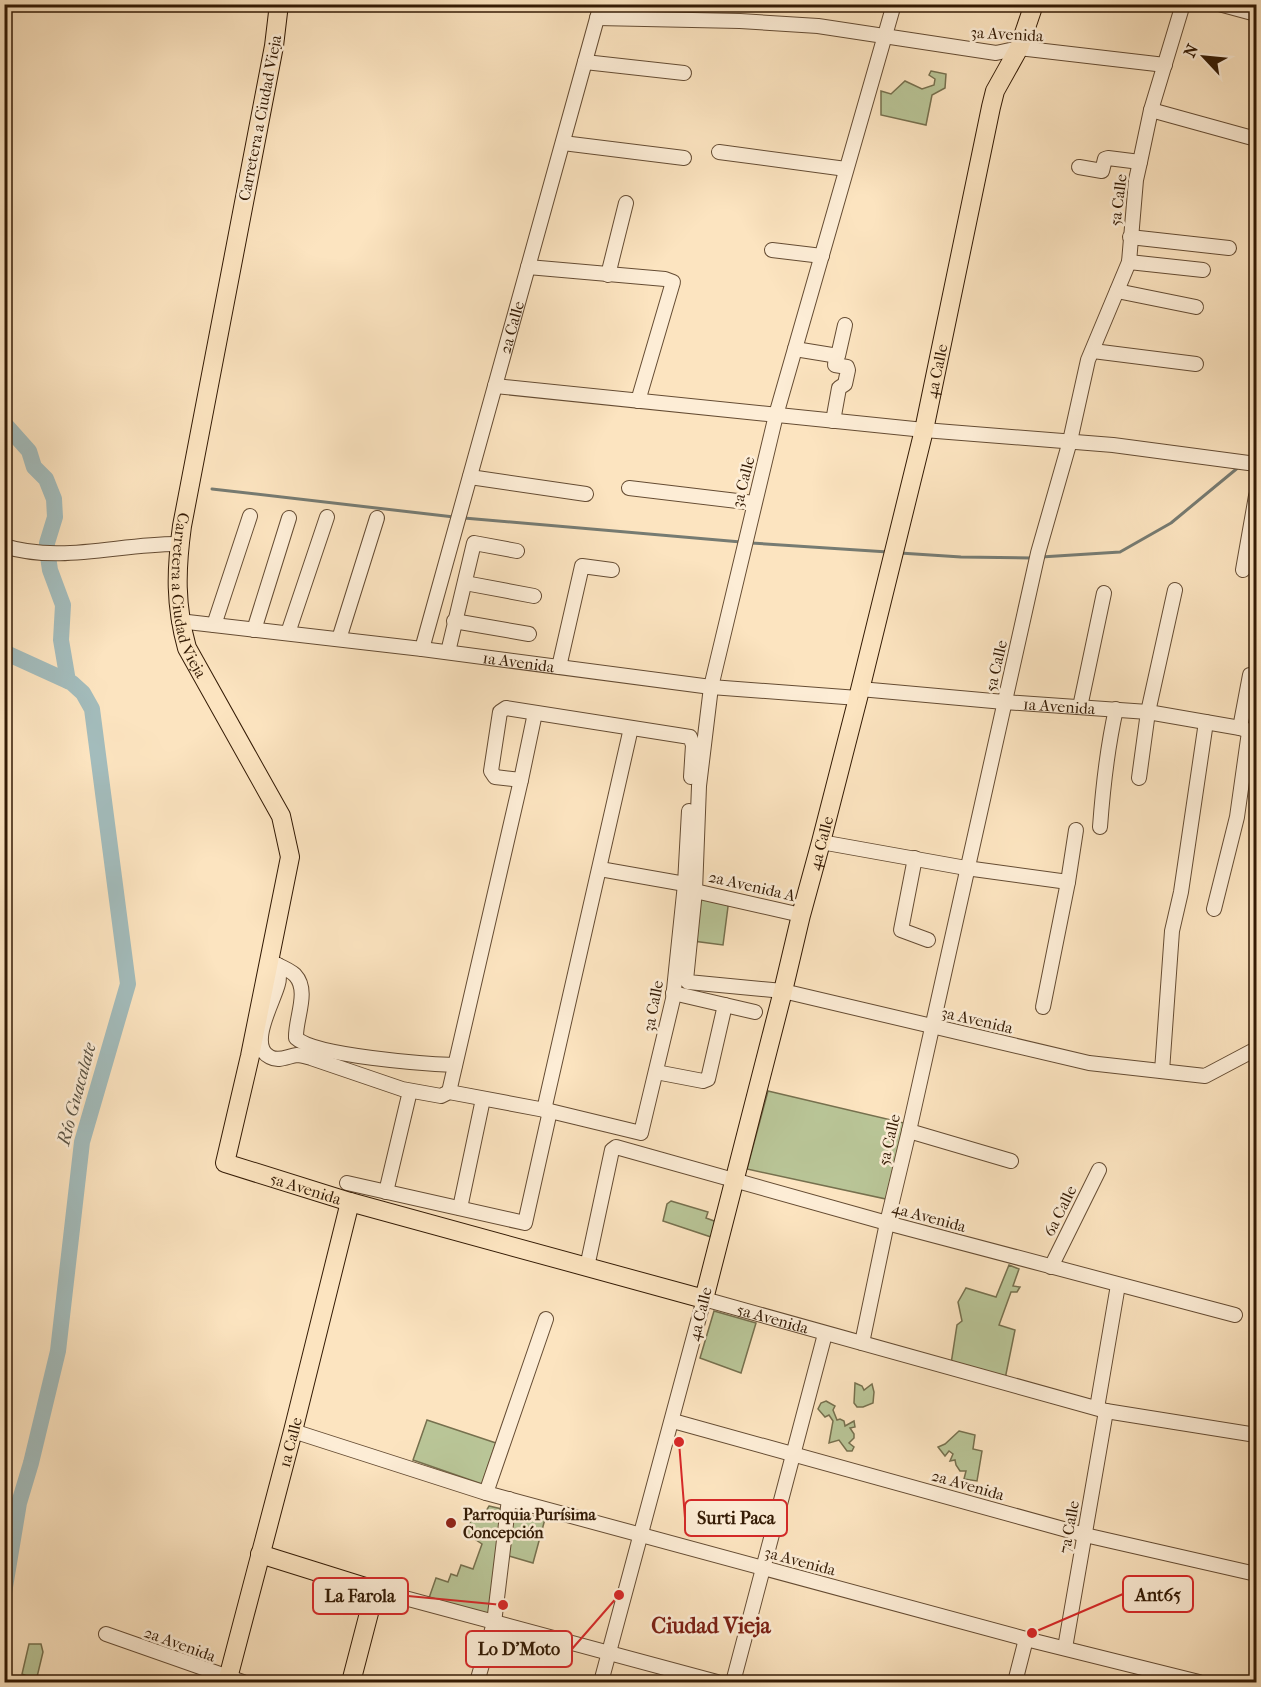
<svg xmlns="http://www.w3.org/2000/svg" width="1261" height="1687" font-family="'IM FELL French Canon',serif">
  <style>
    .green { fill: #b9c597; stroke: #76704e; stroke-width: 1.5 }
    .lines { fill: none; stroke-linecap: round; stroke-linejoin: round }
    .stream { stroke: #767b72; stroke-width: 3 }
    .river { stroke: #a3bcbc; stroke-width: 16 }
    .minor-casing { stroke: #654c33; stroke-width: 16 }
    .major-casing { stroke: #331a04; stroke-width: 20 }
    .minor { stroke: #fdedd6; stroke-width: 14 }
    .major { stroke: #fce4c0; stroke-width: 18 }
    .poi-dot { fill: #8f2418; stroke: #fdedd6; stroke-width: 2 }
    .labels { text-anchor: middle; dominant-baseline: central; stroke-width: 5; stroke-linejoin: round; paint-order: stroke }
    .street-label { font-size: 16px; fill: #331a04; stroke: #fdedd6 }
    .poi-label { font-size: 16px; font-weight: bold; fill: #331a04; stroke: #fdedd6; text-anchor: start }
    .water-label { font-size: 18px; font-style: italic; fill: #5a5344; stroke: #fdedd6 }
    .district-label { font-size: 22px; font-weight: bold; fill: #7a1f14; stroke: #fdedd6 }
    .leader { fill: none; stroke: #d62828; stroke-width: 2 }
    .callout-dot { fill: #d62828; stroke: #fdedd6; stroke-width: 2 }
    .callout { fill: #fdedd6; stroke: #d62828; stroke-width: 2 }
    .callout-label { font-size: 18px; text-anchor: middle; font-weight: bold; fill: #331a04 }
  </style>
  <rect width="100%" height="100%" fill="#fce4c0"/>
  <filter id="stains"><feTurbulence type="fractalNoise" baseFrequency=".00333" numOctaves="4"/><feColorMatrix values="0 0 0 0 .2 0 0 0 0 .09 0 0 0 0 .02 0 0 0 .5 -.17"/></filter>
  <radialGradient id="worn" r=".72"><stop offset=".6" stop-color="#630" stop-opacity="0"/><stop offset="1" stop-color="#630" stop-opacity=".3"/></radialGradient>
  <!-- green -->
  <g class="green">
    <path d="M 931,71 L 946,74 L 945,88 L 932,95 L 926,125 L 881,115 L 881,91 L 891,94 L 905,81 L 922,89 L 934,85 L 935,79 L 929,75 Z"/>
    <path d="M 699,895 L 729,899 L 723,945 L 693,941 Z"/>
    <path d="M 768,1091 L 904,1123 L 886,1199 L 747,1169 Z"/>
    <path d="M 671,1201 L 708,1212 L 706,1218 L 717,1222 L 711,1237 L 663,1221 L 667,1204 Z"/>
    <path d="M 1009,1265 L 1019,1269 L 1013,1286 L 1020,1287 L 1017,1292 L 1011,1292 L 999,1325 L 1015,1330 L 1005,1379 L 951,1364 L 957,1325 L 962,1321 L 958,1302 L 966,1288 L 996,1297 Z"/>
    <path d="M 714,1311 L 756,1323 L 741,1373 L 700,1358 Z"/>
    <path d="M 855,1383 L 862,1386 L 864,1390 L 872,1384 L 874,1392 L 873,1403 L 863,1407 L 857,1407 L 854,1403 Z"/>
    <path d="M 826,1401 L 835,1406 L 833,1410 L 837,1420 L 840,1419 L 844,1421 L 845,1426 L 854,1421 L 855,1427 L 850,1428 L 854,1434 L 854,1438 L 849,1443 L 854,1447 L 852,1451 L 847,1451 L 839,1440 L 829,1443 L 833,1421 L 829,1415 L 825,1417 L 818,1409 L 821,1403 Z"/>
    <path d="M 427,1420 L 496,1443 L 482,1484 L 413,1460 Z"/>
    <path d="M 959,1431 L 975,1435 L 973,1449 L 982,1451 L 977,1481 L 964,1479 L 966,1471 L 960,1471 L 956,1465 L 955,1460 L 950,1461 L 953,1454 L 949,1451 L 945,1456 L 938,1447 L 945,1444 Z"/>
    <path d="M 489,1506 L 545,1519 L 533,1563 L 509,1556 L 498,1615 L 464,1609 L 429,1598 L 436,1578 L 448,1582 L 451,1574 L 457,1576 L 461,1565 L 473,1569 L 482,1544 L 467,1534 L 472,1516 L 482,1518 Z"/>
    <path d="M 29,1644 L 41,1644 L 43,1652 L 37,1677 L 29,1677 L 22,1674 Z"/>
  </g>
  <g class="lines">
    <!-- stream -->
    <g class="stream">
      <path d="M 212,489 L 454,517"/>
      <path d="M 464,518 L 741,542"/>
      <path d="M 751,543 L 888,552"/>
      <path d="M 900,553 L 961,557 L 1032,558"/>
      <path d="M 1041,557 L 1120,552 L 1171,523 L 1240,466"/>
    </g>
    <!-- river -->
    <g class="river">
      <path d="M 4,423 L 29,451 L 34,467 L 46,479 L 54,499 L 55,517 L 47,543 L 47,550 L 50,570 L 63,605 L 61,640 L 68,681"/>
      <path d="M 4,652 L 72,683 L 83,693 L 92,709 L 128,984 L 82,1142 L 58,1351 L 31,1463 L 19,1503 L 4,1593"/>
    </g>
    <!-- minor casing -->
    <g class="minor-casing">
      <g id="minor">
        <path d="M 894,4 L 776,415 L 711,687 L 699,786 L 695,891 L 686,980 L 688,982 L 783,991 L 1089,1063 L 1205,1076 L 1256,1049"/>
        <path d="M 1219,4 L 1256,14"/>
        <path d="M 597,18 L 740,21 L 818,26 L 996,53 L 1019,48 L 1165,65"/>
        <path d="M 585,62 L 684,73"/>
        <path d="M 1151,110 L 1256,139"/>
        <path d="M 563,143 L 684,158"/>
        <path d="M 719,152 L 846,169"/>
        <path d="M 1079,167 L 1102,171 L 1105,159 L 1108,158 L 1140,162"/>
        <path d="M 1130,237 L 1229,248"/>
        <path d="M 772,250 L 822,256"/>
        <path d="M 1129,262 L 1203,270"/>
        <path d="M 528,267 L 665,279 L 673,282 L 638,401"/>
        <path d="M 608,275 L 626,203"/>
        <path d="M 1117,291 L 1196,307"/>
        <path d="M 795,349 L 838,356 L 845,325"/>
        <path d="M 1093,351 L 1196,364"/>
        <path d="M 495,386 L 924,430 L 1113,445 L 1256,464"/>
        <path d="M 833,421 L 839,388 L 845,384 L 848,370 L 847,367 L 835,365 L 836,356"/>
        <path d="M 470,477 L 586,494"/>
        <path d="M 629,488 L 754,503"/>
        <path d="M 4,546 C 61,564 122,543 179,544"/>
        <path d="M 1243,570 L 1256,496"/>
        <path d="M 465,583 L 534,596"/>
        <path id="s1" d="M 179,621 L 422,649 L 711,687 L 858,698"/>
        <path d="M 454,621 L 529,634"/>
        <path d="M 214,625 L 250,516"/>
        <path d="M 254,630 L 289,518"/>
        <path d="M 288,633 L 327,517"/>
        <path d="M 339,639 L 377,518"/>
        <path id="s2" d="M 422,649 L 601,4"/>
        <path d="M 448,652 L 474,543 L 517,551"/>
        <path d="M 559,667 L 582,566 L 612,570"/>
        <path id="s3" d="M 860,689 L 1004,702 L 1148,712 L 1240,728 L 1256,733"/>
        <path d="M 1080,707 L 1104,593"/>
        <path d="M 1240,728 L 1250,675 L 1256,674"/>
        <path d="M 1139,778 L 1148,712 L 1175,590"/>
        <path d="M 521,780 L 495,777 L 491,771 L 500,712 L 506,708 L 690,737 L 693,745 L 691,777"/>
        <path d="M 1100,827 C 1103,786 1107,749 1116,709"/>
        <path d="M 821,842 L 966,868 L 1068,882"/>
        <path d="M 915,858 L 901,930 L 928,940"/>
        <path d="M 600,869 L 685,884"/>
        <path d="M 695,891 L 801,915"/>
        <path d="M 1214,909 L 1237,817 L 1249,732"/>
        <path d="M 273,963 C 280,966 290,970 295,975 C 310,991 295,1019 296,1038 C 315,1056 426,1064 455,1065"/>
        <path d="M 278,965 C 279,972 280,978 278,984 C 274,1001 247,1046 270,1057 C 279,1062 288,1056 297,1055 C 302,1055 307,1057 311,1058 L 402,1089 L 441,1096 L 449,1092 L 550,1111 L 641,1133 L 673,999 L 685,884 L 689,811"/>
        <path d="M 673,993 L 755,1012"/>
        <path d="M 1043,1007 L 1068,882 L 1076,830"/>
        <path d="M 1162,1071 L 1172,931 L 1181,892 L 1206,722"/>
        <path d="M 656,1072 L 703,1081 L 708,1079 L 725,1005"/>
        <path d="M 449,1092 L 521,780 L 535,713"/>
        <path d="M 544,1110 L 631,728"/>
        <path d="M 909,1131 L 1011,1161"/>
        <path d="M 347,1183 L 525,1223 L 550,1111"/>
        <path d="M 386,1192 L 410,1091"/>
        <path d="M 460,1208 L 483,1099"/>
        <path d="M 587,1267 L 612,1150 L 616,1147 L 887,1223 L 1235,1315"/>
        <path d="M 1051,1267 L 1099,1170"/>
        <path d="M 862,1343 L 887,1223 L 909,1131 L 1038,553 L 1070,441 L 1088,360 L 1129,262 L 1136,180 L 1140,162 L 1151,110 L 1183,4"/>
        <path d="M 1097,1408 L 1118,1285"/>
        <path d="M 673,1421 L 1085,1535 L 1256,1574"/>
        <path d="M 293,1431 L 486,1493 L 1026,1639 L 1199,1682"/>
        <path d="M 486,1493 L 546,1319"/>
        <path d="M 375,1590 L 717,1682"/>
        <path d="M 106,1634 L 243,1682"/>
        <path d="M 1065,1648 L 1106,1411"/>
        <path d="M 477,1682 L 494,1623 L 509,1499"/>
        <path id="s4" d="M 601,1682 L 704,1299 L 1106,1411 L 1256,1435"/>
        <path d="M 733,1682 L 825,1334"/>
        <path d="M 1015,1682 L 1026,1639"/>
      </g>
    </g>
    <!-- major casing -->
    <g class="major-casing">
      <g id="major">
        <path id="s5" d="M 279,4 L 274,46 L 182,526 C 176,570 175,605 187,648 L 281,816 L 290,857 L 250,1056 L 225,1163 L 350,1202 L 704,1299 L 783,991 L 801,915 L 821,842 L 858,698 L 924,430 L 991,107 L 995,91 L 1019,48 L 1034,4"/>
        <path d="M 260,1554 L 375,1590 L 351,1682"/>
        <path id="s6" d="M 227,1682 L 293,1431 L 350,1202"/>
      </g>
    </g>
    <!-- minor -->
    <use href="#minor" class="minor"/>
    <!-- major -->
    <use href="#major" class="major"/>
  </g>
  <!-- markers -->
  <circle class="poi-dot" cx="451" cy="1523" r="6"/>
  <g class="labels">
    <!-- street labels -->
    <g class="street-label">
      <text transform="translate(1007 34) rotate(3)">3a Avenida</text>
      <text transform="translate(260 118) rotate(-79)">Carretera a Ciudad Vieja</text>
      <text transform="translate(1118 200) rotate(-83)">5a Calle</text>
      <text stroke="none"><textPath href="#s2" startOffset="334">2a Calle</textPath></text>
      <text stroke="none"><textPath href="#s5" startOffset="2656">4a Calle</textPath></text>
      <text transform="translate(743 482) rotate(-76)">3a Calle</text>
      <text stroke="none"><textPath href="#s5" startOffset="602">Carretera a Ciudad Vieja</textPath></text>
      <text stroke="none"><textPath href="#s1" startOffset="342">1a Avenida</textPath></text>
      <text transform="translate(996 666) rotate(-77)">5a Calle</text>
      <text stroke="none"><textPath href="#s3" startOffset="200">1a Avenida</textPath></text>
      <text stroke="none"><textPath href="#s5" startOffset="2170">4a Calle</textPath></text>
      <text transform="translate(752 886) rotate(13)">2a Avenida A</text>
      <text transform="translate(653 1006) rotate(-79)">3a Calle</text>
      <text transform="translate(977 1020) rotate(13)">3a Avenida</text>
      <text transform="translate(889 1140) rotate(-77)">5a Calle</text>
      <text stroke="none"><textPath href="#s5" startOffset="1286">5a Avenida</textPath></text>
      <text transform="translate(1060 1211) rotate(-64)">6a Calle</text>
      <text transform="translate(929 1217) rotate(15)">4a Avenida</text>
      <text transform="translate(700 1314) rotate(-76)">4a Calle</text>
      <text stroke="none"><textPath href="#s4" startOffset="468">5a Avenida</textPath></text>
      <text stroke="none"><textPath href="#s6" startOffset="248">1a Calle</textPath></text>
      <text transform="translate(968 1485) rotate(16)">2a Avenida</text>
      <text transform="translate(1069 1527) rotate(-80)">7a Calle</text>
      <text transform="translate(800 1561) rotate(15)">3a Avenida</text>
      <text transform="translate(180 1644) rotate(20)">2a Avenida</text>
    </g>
    <!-- poi labels -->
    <g class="poi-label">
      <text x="463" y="1514">Parroquia Purísima<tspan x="463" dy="18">Concepción</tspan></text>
    </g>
    <!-- water labels -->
    <g class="water-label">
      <text transform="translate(77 1094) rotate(-75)">Río Guacalate</text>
    </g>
    <!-- district labels -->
    <g class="district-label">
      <text x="711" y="1626">Ciudad Vieja</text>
    </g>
  </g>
  <!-- callouts -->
  <path class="leader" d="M679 1442L685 1518M1032 1633L1123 1594M503 1605L408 1596M619 1595L572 1649"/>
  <g class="callout-dot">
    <circle cx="679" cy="1442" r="6"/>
    <circle cx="1032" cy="1633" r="6"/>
    <circle cx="503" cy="1605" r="6"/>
    <circle cx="619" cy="1595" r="6"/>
  </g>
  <g class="callout">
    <rect x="685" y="1500" width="102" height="36" rx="6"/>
    <rect x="1123" y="1576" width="70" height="36" rx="6"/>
    <rect x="313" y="1578" width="95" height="36" rx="6"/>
    <rect x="466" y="1631" width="106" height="36" rx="6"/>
  </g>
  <g class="callout-label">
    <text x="736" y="1524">Surti Paca</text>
    <text x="1158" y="1601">Ant65</text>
    <text x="360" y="1602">La Farola</text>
    <text x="519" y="1655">Lo D'Moto</text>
  </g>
  <!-- margin -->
  <rect width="1261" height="1687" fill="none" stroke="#fce4c0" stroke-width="24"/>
  <rect x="6" y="6" width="1249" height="1675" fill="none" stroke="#331a04" stroke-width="3"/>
  <rect x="12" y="12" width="1237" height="1663" fill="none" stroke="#331a04" stroke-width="1.5"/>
  <!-- north arrow -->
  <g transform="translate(1204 57) rotate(296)" stroke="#fdedd6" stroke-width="4.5" paint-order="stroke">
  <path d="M0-4.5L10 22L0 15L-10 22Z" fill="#331a04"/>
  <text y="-9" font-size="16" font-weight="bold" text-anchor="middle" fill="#331a04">N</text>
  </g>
  <rect width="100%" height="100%" filter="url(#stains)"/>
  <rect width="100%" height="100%" fill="url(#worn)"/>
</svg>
